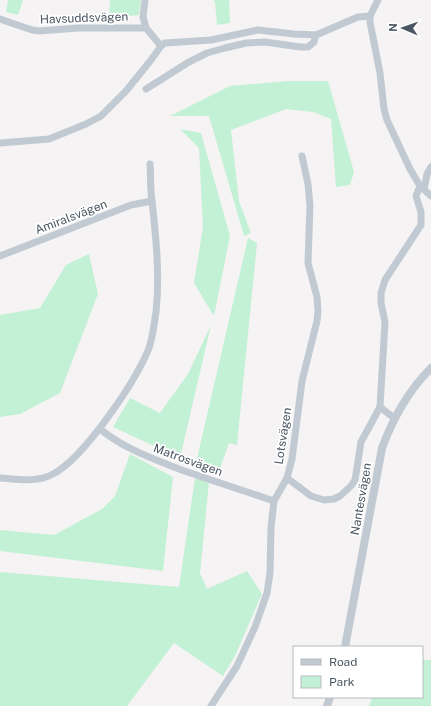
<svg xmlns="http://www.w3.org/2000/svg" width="431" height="706" font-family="'Public Sans',sans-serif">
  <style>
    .green { fill: #c3f1d5 }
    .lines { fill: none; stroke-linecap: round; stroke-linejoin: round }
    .minor { stroke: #c1cad2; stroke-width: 7 }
    .tertiary { stroke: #c1cad2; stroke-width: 8 }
    .labels { text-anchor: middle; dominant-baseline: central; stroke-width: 3.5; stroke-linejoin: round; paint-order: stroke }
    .street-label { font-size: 12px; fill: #4a5661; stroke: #fff }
  </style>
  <rect width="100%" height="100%" fill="#f5f3f3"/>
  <!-- green -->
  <g class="green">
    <path d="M 8,0 L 23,0 L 18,15 L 6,12 Z"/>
    <path d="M 110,0 L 141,0 L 139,15 L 109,18 Z"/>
    <path d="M 213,0 L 229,0 L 230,23 L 217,25 L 215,2 Z"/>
    <path d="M 288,81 L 328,81 L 354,172 L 350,185 L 336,187 L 331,119 L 313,112 L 286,109 L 231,130 L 239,201 L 251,233 L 244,236 L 209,116 L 170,116 L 230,86 Z"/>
    <path d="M 180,129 L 201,133 L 230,236 L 214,316 L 194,283 L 203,227 L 199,148 Z"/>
    <path d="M 248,238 L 257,243 L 237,445 L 229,443 L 219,471 L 196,463 Z"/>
    <path d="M 89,254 L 98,294 L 60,393 L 20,414 L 0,417 L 0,315 L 40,308 L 66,265 Z"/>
    <path d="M 211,325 L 180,458 L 113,427 L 130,398 L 160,413 L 188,374 Z"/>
    <path d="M 130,454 L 173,477 L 163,571 L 0,551 L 0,530 L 54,535 L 102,509 L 115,496 Z"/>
    <path d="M 195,478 L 209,482 L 200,573 L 207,589 L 247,571 L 262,594 L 235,656 L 223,676 L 174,643 L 127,706 L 0,706 L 0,572 L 179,587 Z"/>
    <path d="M 422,660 L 431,660 L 431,706 L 369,706 L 372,697 L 422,697 Z"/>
  </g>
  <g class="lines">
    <!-- minor -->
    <g class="minor">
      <path d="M 145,0 L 143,17 L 146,28"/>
      <path d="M 378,0 L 370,16 L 370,22 L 380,73 L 384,109 L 387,120 L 410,169 L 420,186 L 431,196"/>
      <path d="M 0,19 L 32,30 L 39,31 L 78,28 L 146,28 L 161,46"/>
      <path d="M 146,89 L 189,62 L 207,53 L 225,48 L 246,43 L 265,42 L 300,47 L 308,47 L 314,42 L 316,35"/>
      <path d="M 0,143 L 49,139 L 86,124 L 101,116 L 126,91 L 151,60 L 161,46 L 165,43 L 211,40 L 258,30 L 294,34 L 316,35 L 358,17 L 370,16"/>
      <path d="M 424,189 L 427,174 L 431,167"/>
      <path d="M 0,256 L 131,205 L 152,201"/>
      <path d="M 380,407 L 394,418"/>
      <path d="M 100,429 C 123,448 151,458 179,469 C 210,480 242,490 274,501"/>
      <path d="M 0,478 C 17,479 37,483 53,474 C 84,458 136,381 149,348 C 153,336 154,324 156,312 C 160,275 156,238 152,201 C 150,189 151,176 150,164"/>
      <path d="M 287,478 L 311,496 L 324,500 L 334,499 L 340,496 L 351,486 L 355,480 L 361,442 L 380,407 L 385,322 L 381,303 L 381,293 L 385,280 L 421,225 L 421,212 L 416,196 L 420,186"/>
      <path d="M 211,706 L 237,666 L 255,627 L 267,593 L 270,573 L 271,527 L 274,501 L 287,478 L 292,459 L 302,381 L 317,321 L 318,311 L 317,297 L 308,263 L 310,206 L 308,184 L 302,156"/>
    </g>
    <!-- tertiary -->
    <g class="tertiary">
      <path d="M 345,647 L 382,448 C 393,418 408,391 431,368"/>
      <path d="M 327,706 L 330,697"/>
    </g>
  </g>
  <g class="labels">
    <!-- street labels -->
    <g class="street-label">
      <text transform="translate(84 18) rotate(-2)">Havsuddsvägen</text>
      <text transform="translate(71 217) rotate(-21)">Amiralsvägen</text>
      <text transform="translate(283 436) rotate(-81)">Lotsvägen</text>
      <text transform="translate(188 460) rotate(20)">Matrosvägen</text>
      <text transform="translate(361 499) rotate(-80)">Nantesvägen</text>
    </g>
  </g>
  <!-- legend -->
  <rect x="293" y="646" width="130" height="52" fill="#ffffff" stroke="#b7bbc0"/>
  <rect x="301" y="659" width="20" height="6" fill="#c1cad2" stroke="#b7bbc0"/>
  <text x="329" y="666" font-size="12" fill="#4a5661">Road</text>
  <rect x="301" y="676" width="20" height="12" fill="#c3f1d5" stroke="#b7bbc0"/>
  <text x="329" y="686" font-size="12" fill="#4a5661">Park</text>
  <!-- north arrow -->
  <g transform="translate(403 28) rotate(272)" stroke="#ffffff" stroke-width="3" paint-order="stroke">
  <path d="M0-3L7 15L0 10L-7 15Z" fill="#4a5661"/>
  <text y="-6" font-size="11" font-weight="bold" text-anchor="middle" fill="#4a5661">N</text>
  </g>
</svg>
